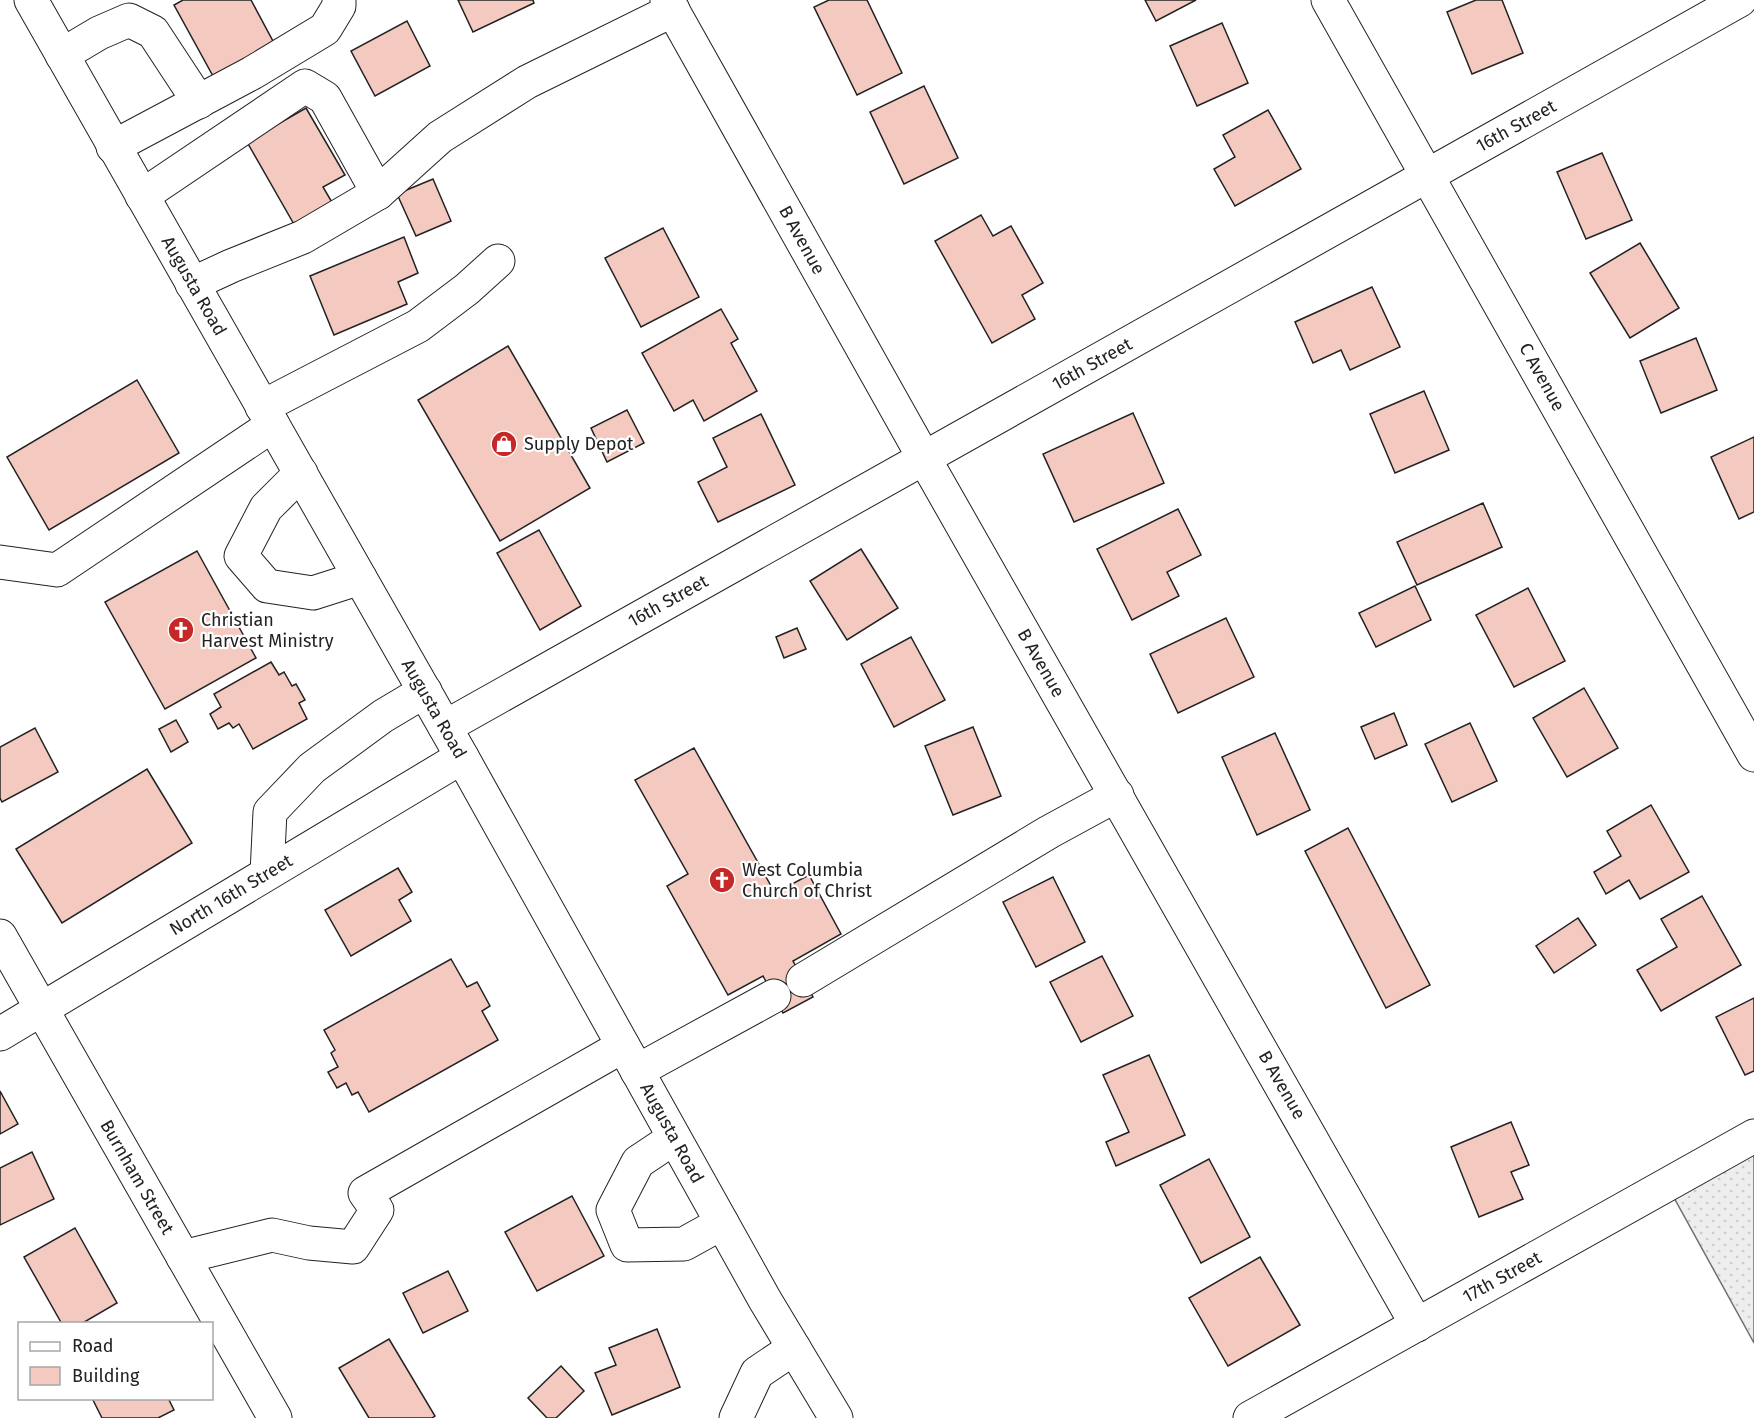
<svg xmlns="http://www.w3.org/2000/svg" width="1754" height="1418" font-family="'Fira Sans',sans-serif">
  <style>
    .grass { fill: url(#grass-dots); stroke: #6f6f6f; stroke-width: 1.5 }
    .building { fill: #f3c9c0; stroke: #222; stroke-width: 1.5 }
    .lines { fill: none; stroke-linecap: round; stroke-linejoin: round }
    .minor-casing { stroke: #222; stroke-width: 35 }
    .major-casing { stroke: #222; stroke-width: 35 }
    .minor { stroke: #fff; stroke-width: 33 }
    .major { stroke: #fff; stroke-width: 33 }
    .labels { text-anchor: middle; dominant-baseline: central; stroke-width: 4.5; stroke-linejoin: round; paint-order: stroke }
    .street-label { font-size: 18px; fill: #222; stroke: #fff }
    .poi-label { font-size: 18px; fill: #222; stroke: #fff; text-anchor: start }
  </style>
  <defs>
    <pattern id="grass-dots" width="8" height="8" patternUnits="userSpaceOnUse" patternTransform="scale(1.5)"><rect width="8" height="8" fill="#eee"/><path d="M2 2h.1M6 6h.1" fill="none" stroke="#ccc" stroke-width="1.8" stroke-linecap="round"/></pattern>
  </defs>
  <rect width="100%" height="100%" fill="#fff"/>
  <!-- grass -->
  <path class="grass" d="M 1754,1136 L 1754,1343 L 1667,1185 Z"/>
  <!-- building -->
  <g class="building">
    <path d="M 183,0 L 251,0 L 274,43 L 213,76 L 174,5 Z"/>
    <path d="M 458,0 L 533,0 L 534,3 L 473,32 Z"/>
    <path d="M 829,0 L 867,0 L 902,73 L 857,95 L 814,7 Z"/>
    <path d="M 1145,0 L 1196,0 L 1156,21 Z"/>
    <path d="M 1476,0 L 1502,0 L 1523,53 L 1472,74 L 1447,12 Z"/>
    <path d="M 407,21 L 430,66 L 375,96 L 351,51 Z"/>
    <path d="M 1222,23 L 1248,83 L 1197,106 L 1170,46 Z"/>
    <path d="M 924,86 L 958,158 L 904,184 L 870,112 Z"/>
    <path d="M 306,108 L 345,175 L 323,187 L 333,204 L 295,226 L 247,142 Z"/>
    <path d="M 1268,110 L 1301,169 L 1235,206 L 1214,169 L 1235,157 L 1223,135 Z"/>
    <path d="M 1602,153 L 1632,220 L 1586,239 L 1557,172 Z"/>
    <path d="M 433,179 L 451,221 L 416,236 L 397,194 Z"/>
    <path d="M 981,215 L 993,236 L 1011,226 L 1043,283 L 1022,295 L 1035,319 L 992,343 L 935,241 Z"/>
    <path d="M 663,228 L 699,297 L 641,327 L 605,258 Z"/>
    <path d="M 404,237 L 418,273 L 398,282 L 407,304 L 334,335 L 310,276 Z"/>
    <path d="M 1640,243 L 1679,308 L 1630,338 L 1590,273 Z"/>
    <path d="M 1372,287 L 1400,347 L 1350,370 L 1341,350 L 1313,363 L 1295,322 Z"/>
    <path d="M 721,309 L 738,339 L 731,343 L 757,391 L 704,421 L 693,400 L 674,411 L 642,353 Z"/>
    <path d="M 1696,338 L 1717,390 L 1661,413 L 1640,361 Z"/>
    <path d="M 508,346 L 590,488 L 500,541 L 418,400 Z"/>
    <path d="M 137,380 L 179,453 L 49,530 L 7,457 Z"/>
    <path d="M 1424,391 L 1449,450 L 1395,473 L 1370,414 Z"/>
    <path d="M 627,410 L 644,443 L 607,462 L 591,428 Z"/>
    <path d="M 1133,413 L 1164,483 L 1074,522 L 1043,454 Z"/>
    <path d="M 761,414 L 795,485 L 718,522 L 698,482 L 727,467 L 713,438 Z"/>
    <path d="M 1754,437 L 1754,512 L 1739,519 L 1711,457 Z"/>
    <path d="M 1483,503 L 1502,547 L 1417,585 L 1397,542 Z"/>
    <path d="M 1178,509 L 1201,555 L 1167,572 L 1179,596 L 1132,620 L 1097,549 Z"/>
    <path d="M 539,530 L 581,606 L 540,630 L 497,553 Z"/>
    <path d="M 861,549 L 898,608 L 847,640 L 810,581 Z"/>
    <path d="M 197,551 L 256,658 L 165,709 L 105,602 Z"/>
    <path d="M 1415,586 L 1431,620 L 1376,647 L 1359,613 Z"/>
    <path d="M 1528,588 L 1565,661 L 1514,687 L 1476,615 Z"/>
    <path d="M 1226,618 L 1254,677 L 1178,713 L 1150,654 Z"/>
    <path d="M 797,628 L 806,649 L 784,658 L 776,637 Z"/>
    <path d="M 911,637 L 945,700 L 894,727 L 861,664 Z"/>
    <path d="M 271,662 L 279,675 L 284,672 L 292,686 L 296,684 L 305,700 L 299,703 L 307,719 L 253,749 L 239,724 L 233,728 L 229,723 L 218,729 L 210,714 L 221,707 L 214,694 Z"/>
    <path d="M 1584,688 L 1618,748 L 1567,777 L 1533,718 Z"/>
    <path d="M 1394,713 L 1407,745 L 1375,759 L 1361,727 Z"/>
    <path d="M 176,720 L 188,742 L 171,752 L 159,729 Z"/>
    <path d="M 1470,723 L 1497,781 L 1452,802 L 1425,744 Z"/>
    <path d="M 973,727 L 1001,796 L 953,815 L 925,746 Z"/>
    <path d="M 35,728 L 58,772 L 2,802 L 0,798 L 0,747 Z"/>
    <path d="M 1275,733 L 1310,810 L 1257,835 L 1222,757 Z"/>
    <path d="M 694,748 L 775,893 L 809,875 L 841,934 L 793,961 L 813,997 L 783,1013 L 763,976 L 728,995 L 667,886 L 688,874 L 635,780 Z"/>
    <path d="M 147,769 L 192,843 L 62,923 L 16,849 Z"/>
    <path d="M 1651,805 L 1689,872 L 1640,899 L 1629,880 L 1606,894 L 1594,872 L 1621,856 L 1607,831 Z"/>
    <path d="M 1348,828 L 1430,985 L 1386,1008 L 1305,851 Z"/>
    <path d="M 398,868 L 412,892 L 399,900 L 411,921 L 351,956 L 325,910 Z"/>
    <path d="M 1053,877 L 1085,942 L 1036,967 L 1003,902 Z"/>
    <path d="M 1702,896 L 1741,965 L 1661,1011 L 1637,970 L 1677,947 L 1661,919 Z"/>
    <path d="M 1578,918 L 1596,945 L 1554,973 L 1536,946 Z"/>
    <path d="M 1102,956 L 1133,1016 L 1081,1042 L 1050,982 Z"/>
    <path d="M 451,959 L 467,987 L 477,982 L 490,1006 L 482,1011 L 498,1040 L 369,1112 L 358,1092 L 352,1095 L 346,1083 L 337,1088 L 328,1072 L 338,1067 L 331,1053 L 335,1050 L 324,1030 Z"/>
    <path d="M 1754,998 L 1754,1071 L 1745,1075 L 1716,1017 Z"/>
    <path d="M 1149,1055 L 1185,1135 L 1116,1166 L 1106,1142 L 1129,1132 L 1103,1075 Z"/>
    <path d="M 0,1091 L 18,1124 L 0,1134 Z"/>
    <path d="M 1511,1122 L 1529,1165 L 1511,1172 L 1523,1199 L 1479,1217 L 1451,1147 Z"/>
    <path d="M 32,1152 L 54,1199 L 0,1225 L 0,1168 Z"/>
    <path d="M 1209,1159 L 1250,1237 L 1201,1263 L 1160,1185 Z"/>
    <path d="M 572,1196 L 604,1256 L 537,1291 L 505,1232 Z"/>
    <path d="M 75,1228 L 117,1303 L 81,1324 L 62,1324 L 24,1257 Z"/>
    <path d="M 1260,1257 L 1300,1325 L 1228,1366 L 1189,1298 Z"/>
    <path d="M 448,1271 L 468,1311 L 423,1333 L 403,1293 Z"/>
    <path d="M 657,1329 L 680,1387 L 612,1415 L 595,1373 L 616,1365 L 609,1348 Z"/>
    <path d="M 389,1339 L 435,1416 L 432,1418 L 369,1418 L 339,1368 Z"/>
    <path d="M 561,1366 L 584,1391 L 556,1418 L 547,1418 L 528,1398 Z"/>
    <path d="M 92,1398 L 168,1398 L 174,1410 L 158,1418 L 102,1418 Z"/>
  </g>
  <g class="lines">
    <!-- minor casing -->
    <g class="minor-casing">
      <g id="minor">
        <path d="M 667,0 L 924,458 L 1417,1325"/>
        <path d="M 1328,0 L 1754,755"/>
        <path d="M 62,55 L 99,33 L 129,20 L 153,32 L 199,102"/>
        <path d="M 113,147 L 252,73 L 325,29 L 339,6 L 339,0"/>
        <path d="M 142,196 L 305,86 L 325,98 L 378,193"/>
        <path d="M 192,284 L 231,266 L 303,237 L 378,193 L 440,137 L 527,82 L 673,10"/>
        <path d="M 262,407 L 418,326 L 467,289 L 498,261"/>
        <path d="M 301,473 L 266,508 L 241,556 L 267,586 L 313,593 L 360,578"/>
        <path d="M 0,562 L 57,570 L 273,425"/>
        <path d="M 445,727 L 1740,0"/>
        <path d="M 267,873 L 270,812 L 312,768 L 383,716 L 425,691"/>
        <path d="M 0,936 L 275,1418"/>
        <path d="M 803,980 L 1049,832 L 1117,795"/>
        <path d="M 0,1034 L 462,757"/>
        <path d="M 637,1071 L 774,996"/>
        <path d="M 674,1138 L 638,1162 L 613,1210 L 627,1245 L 684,1244 L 722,1223"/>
        <path d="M 183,1257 L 272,1235 L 309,1243 L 353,1247 L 377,1210 L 365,1193 L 623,1046"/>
        <path d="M 736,1418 L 757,1373 L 794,1348"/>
        <path d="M 1250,1418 L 1754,1136"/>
      </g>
    </g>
    <!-- major casing -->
    <g class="major-casing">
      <path id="major" d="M 31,0 L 462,757 L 765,1300 L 836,1418"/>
    </g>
    <!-- minor -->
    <use href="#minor" class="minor"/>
    <!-- major -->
    <use href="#major" class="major"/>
  </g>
  <!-- icons -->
  <defs>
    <g id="shop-disc" transform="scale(1.35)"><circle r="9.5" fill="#c62828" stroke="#fff"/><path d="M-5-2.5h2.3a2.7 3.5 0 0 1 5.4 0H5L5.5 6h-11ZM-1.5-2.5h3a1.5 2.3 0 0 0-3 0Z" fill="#fff"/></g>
    <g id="church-disc" transform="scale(1.35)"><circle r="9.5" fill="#c62828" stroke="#fff"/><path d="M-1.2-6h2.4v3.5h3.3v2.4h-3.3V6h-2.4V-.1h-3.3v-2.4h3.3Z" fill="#fff"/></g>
  </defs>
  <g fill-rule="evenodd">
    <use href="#shop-disc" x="504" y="444"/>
    <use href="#church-disc" x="181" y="630"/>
    <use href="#church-disc" x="722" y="880"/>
  </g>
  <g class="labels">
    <!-- street labels -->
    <g class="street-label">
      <text transform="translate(1516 126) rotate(-29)">16th Street</text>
      <text transform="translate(802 240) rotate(61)">B Avenue</text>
      <text transform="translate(194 286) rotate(60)">Augusta Road</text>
      <text transform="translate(1092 364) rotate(-29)">16th Street</text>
      <text transform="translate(1542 377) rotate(61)">C Avenue</text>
      <text transform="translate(668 601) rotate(-29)">16th Street</text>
      <text transform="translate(1041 663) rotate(60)">B Avenue</text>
      <text transform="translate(434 709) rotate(60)">Augusta Road</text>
      <text transform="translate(231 895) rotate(-31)">North 16th Street</text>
      <text transform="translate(1282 1085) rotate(60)">B Avenue</text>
      <text transform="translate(672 1133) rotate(61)">Augusta Road</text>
      <text transform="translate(137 1177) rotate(60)">Burnham Street</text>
      <text transform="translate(1502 1277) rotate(-29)">17th Street</text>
    </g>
    <!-- poi labels -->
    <g class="poi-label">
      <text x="524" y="444">Supply Depot</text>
      <text x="201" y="620">Christian<tspan x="201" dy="21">Harvest Ministry</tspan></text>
      <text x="742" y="870">West Columbia<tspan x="742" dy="21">Church of Christ</tspan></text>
    </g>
  </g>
  <!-- legend -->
  <rect x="18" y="1322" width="195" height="78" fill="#ffffff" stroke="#a7a7a7" stroke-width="1.5"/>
  <rect x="30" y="1342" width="30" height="9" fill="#ffffff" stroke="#a7a7a7" stroke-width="1.5"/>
  <text x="72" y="1352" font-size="18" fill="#222222">Road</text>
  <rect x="30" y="1367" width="30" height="18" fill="#f3c9c0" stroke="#a7a7a7" stroke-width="1.5"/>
  <text x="72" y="1382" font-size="18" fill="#222222">Building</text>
</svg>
